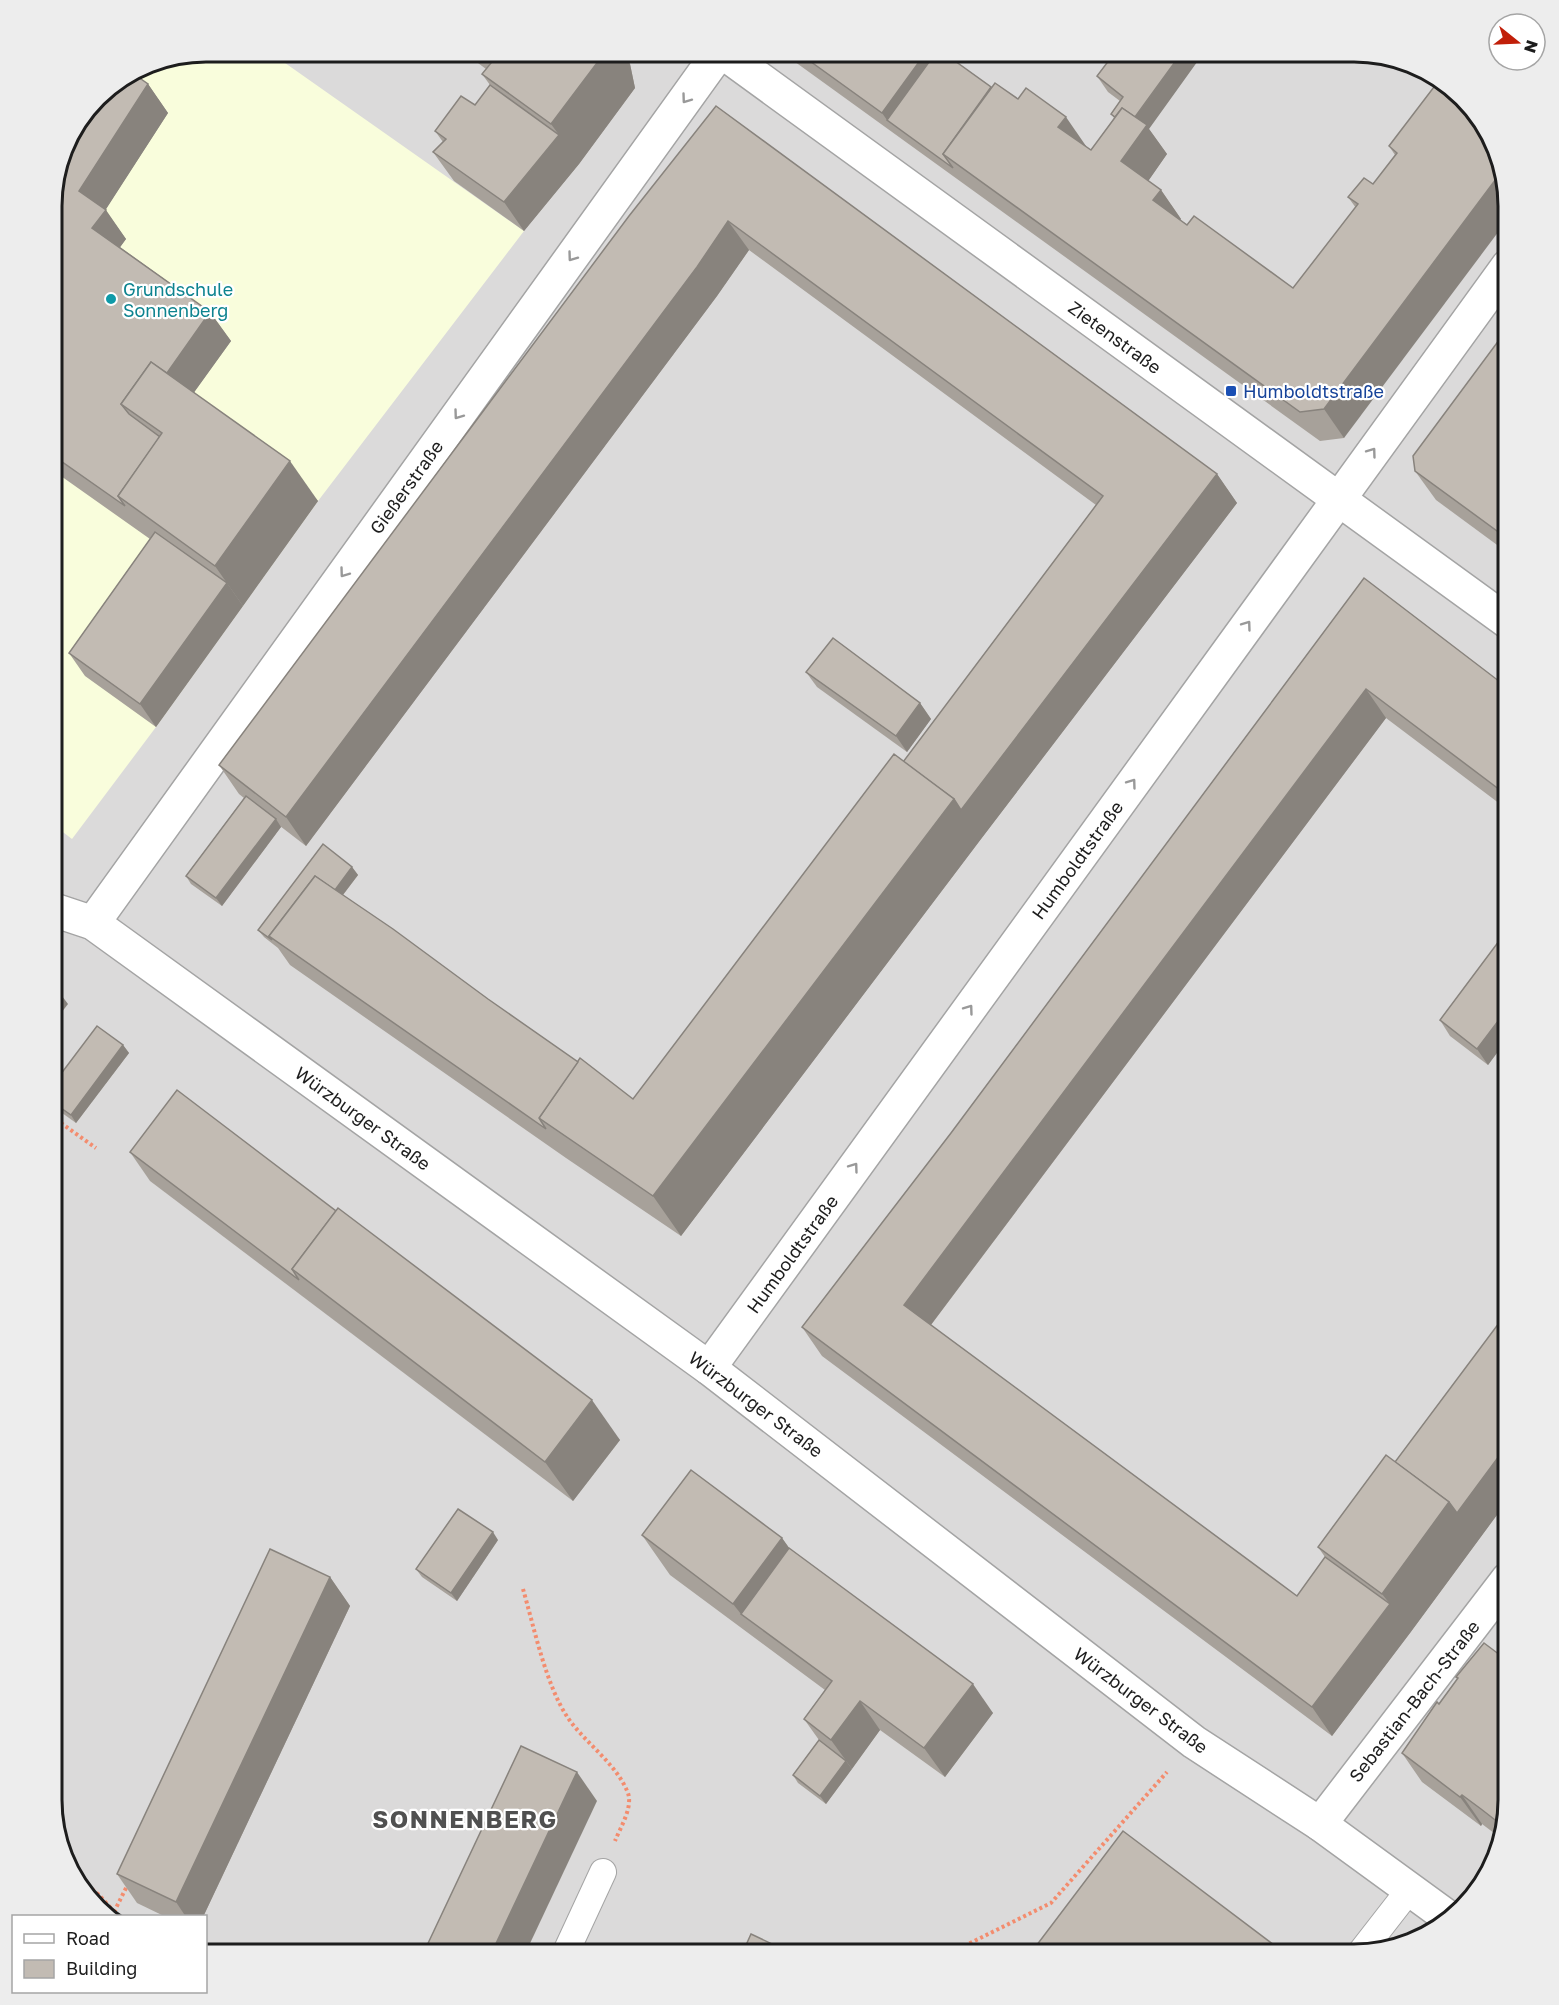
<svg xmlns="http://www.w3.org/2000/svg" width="1559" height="2005" font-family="'Golos Text',sans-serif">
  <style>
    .residential { fill: #dbdada }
    .education { fill: #f9fddc }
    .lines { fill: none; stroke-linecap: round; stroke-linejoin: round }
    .service-casing { stroke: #a4a4a4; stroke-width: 28 }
    .minor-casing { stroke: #a4a4a4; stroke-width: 36 }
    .tertiary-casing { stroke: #a4a4a4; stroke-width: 36 }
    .path { stroke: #f38c6e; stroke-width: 4; stroke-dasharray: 3 3; stroke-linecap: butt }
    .service { stroke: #fff; stroke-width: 26 }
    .minor { stroke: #fff; stroke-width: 33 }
    .tertiary { stroke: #fff; stroke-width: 33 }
    .wall { fill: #a7a19a }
    .shaded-wall { fill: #88837d }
    .building { fill: #c2bbb3; stroke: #88837d; stroke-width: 1.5 }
    .oneway { stroke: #999 }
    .culture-dot { fill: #0f9aa8; stroke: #fff; stroke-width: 2 }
    .transit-dot { fill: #1a4fb4; stroke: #fff; stroke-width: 2 }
    .labels { text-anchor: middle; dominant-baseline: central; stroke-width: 4.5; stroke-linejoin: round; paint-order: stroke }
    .culture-label { font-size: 18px; fill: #0d838f; stroke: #fff; text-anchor: start }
    .street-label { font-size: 18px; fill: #1d1d1d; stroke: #fff }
    .transit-label { font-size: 18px; fill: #164399; stroke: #fff; text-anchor: start }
    .district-label { font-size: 24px; font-weight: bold; letter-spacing: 1.5px; fill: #505050; stroke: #fff }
    .rim { fill: none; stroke: #1d1d1d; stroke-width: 3 }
  </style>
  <rect width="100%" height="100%" fill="#eeebe3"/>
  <!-- residential -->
  <path class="residential" d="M 205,51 L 1364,51 L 1431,72 L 1482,120 L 1508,205 L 1508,1800 L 1488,1877 L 1439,1928 L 1354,1954 L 206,1954 L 206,1916 L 110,1916 L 77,1885 L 51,1800 L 51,195 L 103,89 L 146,63 Z"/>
  <!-- education -->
  <path class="education" d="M 205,51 L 268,51 L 524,231 L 318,501 L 156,727 L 72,839 L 51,823 L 51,195 L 103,89 L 146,63 Z"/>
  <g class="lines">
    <!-- service casing -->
    <g class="service-casing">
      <g id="service">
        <path d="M 1361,1952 L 1410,1889"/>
        <path d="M 565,1954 L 603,1872"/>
      </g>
    </g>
    <!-- minor casing -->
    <g class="minor-casing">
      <g id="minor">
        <path d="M 51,909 L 93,923 L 709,1368 L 1194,1742 L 1320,1824 L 1449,1918"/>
        <path d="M 93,923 L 720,51"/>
        <path d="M 709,1368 L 1508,266"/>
        <path d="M 1320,1824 L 1508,1579"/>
      </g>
    </g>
    <!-- tertiary casing -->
    <g class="tertiary-casing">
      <path id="tertiary" d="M 721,51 L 1508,622"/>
    </g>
    <!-- path -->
    <g class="path">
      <path d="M 51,1116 L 96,1148"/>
      <path d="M 523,1589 C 534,1627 546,1686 568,1718 C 586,1744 616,1763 628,1793 C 633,1808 620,1828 615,1841"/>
      <path d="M 73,1874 L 98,1894 L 118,1916"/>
      <path d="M 114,1912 L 128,1884"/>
      <path d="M 948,1954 L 1051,1903 L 1167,1772"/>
    </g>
    <!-- service -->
    <use href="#service" class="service"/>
    <!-- minor -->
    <use href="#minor" class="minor"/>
    <!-- tertiary -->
    <use href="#tertiary" class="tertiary"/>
  </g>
  <!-- wall -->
  <g class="wall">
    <path d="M 462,51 L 622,51 L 630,64 L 635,88 L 579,164 L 524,231 L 454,181 L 433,152 L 443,142 L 435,131 L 475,105 L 490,85 L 482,74 L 486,69 Z"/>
    <path d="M 786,51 L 941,51 L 991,87 L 1086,146 L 1085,147 L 1091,150 L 1114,118 L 1111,114 L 1120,101 L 1108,92 L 1097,76 L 1116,51 L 1149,129 L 1167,154 L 1148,181 L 1161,190 L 1181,219 L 1180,220 L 1293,288 L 1356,208 L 1348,197 L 1373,184 L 1395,155 L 1389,146 L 1437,83 L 1344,438 L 1320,441 L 791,59 Z"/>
    <path d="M 148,84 L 168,113 L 105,210 L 126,239 L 120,247 L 210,312 L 231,341 L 194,392 L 318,501 L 156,727 L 85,676 L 69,653 L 150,539 L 51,469 L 51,195 Z"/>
    <path d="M 716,106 L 1217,474 L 1237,503 L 981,839 L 681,1236 L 566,1158 L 290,965 L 278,948 L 264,937 L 258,930 L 352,867 L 358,875 L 343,895 L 488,999 L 578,1062 L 633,1099 L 903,762 L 1096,505 L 749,250 L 717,296 L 306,846 L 280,826 L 281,827 L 222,906 L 191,884 L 186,876 L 244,798 L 239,794 L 219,765 Z"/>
    <path d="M 1508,328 L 1508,553 L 1436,500 L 1415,471 Z"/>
    <path d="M 1364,578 L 1508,688 L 1508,810 L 1386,718 L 931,1325 L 1297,1596 L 1325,1557 L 1318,1547 L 1395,1462 L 1508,1500 L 1410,1633 L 1332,1736 L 822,1356 L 802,1327 L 951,1133 Z"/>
    <path d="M 806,672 L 920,703 L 931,719 L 907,752 L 817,687 Z"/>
    <path d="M 1508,929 L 1508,1038 L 1488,1065 L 1450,1036 L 1440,1020 Z"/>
    <path d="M 123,1045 L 129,1053 L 76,1123 L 51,1105 L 51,1087 Z"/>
    <path d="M 130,1152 L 336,1211 L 620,1440 L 573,1501 L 150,1181 Z"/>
    <path d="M 642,1535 L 782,1538 L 789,1548 L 993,1713 L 945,1777 L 880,1730 L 826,1804 L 798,1783 L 793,1775 L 819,1740 L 804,1719 L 825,1690 L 670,1575 Z"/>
    <path d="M 498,1540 L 457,1601 L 422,1577 L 416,1569 Z"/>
    <path d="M 330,1577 L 350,1606 L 203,1917 L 166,1917 L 137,1903 L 117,1874 Z"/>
    <path d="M 1484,1643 L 1508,1800 L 1498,1836 L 1482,1824 L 1481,1826 L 1422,1782 L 1402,1753 L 1457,1679 L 1456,1677 Z"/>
  </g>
  <!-- shaded-wall -->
  <g class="shaded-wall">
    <path d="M 606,51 L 622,51 L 630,64 L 635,88 L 579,164 L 524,231 L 504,202 L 559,135 L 551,124 Z"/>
    <path d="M 927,51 L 940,51 L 887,120 L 882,113 Z"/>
    <path d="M 1183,51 L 1205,51 L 1149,129 L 1167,154 L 1142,190 L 1121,161 L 1128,127 Z"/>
    <path d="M 148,84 L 168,113 L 101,217 L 106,210 L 126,239 L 113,257 L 92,228 L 79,191 Z"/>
    <path d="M 1066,117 L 1086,146 L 1078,156 L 1058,127 Z"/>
    <path d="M 1499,175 L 1508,205 L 1508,219 L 1344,438 L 1324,409 Z"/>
    <path d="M 1161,190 L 1181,219 L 1173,229 L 1153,200 Z"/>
    <path d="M 728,221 L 749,250 L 717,296 L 306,846 L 286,817 Z"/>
    <path d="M 210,312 L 231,341 L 185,405 L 164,376 Z"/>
    <path d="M 290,461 L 318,501 L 243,606 L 215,566 Z"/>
    <path d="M 1217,474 L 1237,503 L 981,839 L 681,1236 L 653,1196 L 954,799 Z"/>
    <path d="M 227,583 L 243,606 L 156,727 L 140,704 Z"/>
    <path d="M 1366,689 L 1386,718 L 924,1334 L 904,1305 Z"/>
    <path d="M 920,703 L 931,719 L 907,752 L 896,736 Z"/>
    <path d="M 276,819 L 281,827 L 222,906 L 216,898 Z"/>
    <path d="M 352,867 L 358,875 L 297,955 L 289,950 Z"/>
    <path d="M 62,996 L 68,1004 L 51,1026 L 51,1011 Z"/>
    <path d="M 1508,1008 L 1508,1038 L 1488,1065 L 1477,1049 Z"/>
    <path d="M 123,1045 L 129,1053 L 76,1123 L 71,1115 Z"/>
    <path d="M 592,1400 L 620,1440 L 573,1501 L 545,1462 Z"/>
    <path d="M 1508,1444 L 1508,1500 L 1410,1633 L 1332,1736 L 1312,1707 L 1390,1604 L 1382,1594 L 1449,1502 Z"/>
    <path d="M 493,1532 L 498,1540 L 457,1601 L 451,1593 Z"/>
    <path d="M 782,1538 L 810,1577 L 741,1614 L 733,1604 Z"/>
    <path d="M 330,1577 L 350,1606 L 203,1917 L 186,1917 L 176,1902 Z"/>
    <path d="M 973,1684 L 993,1713 L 945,1777 L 924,1748 Z"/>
    <path d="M 860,1701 L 880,1730 L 852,1769 L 831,1740 Z"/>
    <path d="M 846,1761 L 852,1769 L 826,1804 L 820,1796 Z"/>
    <path d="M 577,1772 L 597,1801 L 525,1954 L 491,1954 Z"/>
    <path d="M 1462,1795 L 1482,1824 L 1481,1826 L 1460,1797 Z"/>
    <path d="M 1278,1948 L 1282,1954 L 1273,1954 Z"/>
  </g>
  <!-- building -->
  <g class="building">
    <path d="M 488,51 L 606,51 L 551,124 L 482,74 L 496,57 Z"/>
    <path d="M 796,51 L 927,51 L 882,113 Z"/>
    <path d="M 937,51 L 941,51 L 991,87 L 943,154 L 953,168 L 887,120 Z"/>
    <path d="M 1116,51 L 1183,51 L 1135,117 L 1122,108 L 1115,117 L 1111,114 L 1123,97 L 1097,76 Z"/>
    <path d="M 131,72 L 148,84 L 79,191 L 106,210 L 92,228 L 210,312 L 167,373 L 151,362 L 121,404 L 129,414 L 160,437 L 118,496 L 125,506 L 51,454 L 51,195 L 67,137 L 103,89 Z"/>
    <path d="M 995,83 L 1018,99 L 1026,88 L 1066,117 L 1058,127 L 1091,150 L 1122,108 L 1147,125 L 1121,161 L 1161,190 L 1153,200 L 1187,225 L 1194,216 L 1293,288 L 1358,204 L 1348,197 L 1364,178 L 1373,184 L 1397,153 L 1389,146 L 1437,83 L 1444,88 L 1446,86 L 1482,120 L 1499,175 L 1324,409 L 1300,412 L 943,154 Z"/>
    <path d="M 490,85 L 559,135 L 504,202 L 433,152 L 446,139 L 435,131 L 461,96 L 475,105 Z"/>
    <path d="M 716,106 L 1217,474 L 961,810 L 954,799 L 903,762 L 1103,496 L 728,221 L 697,267 L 286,817 L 219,765 L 629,216 Z"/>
    <path d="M 1508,328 L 1508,539 L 1415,471 L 1413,456 Z"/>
    <path d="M 151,362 L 290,461 L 215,566 L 118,496 L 162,433 L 121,404 Z"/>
    <path d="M 155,532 L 227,583 L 140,704 L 69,653 Z"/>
    <path d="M 1364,578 L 1508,688 L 1508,796 L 1366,689 L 904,1305 L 1297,1596 L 1325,1557 L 1390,1604 L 1312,1707 L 802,1327 L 951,1133 Z"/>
    <path d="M 833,638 L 920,703 L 896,736 L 806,672 Z"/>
    <path d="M 894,754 L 954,799 L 653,1196 L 539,1118 L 580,1058 L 633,1099 Z"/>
    <path d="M 246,796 L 276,819 L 216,898 L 186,876 Z"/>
    <path d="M 323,844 L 352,867 L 335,890 L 315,876 L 269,936 L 272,940 L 258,930 Z"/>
    <path d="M 315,876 L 393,929 L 488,999 L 578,1062 L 539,1118 L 546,1129 L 269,936 Z"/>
    <path d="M 1508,929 L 1508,1008 L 1477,1049 L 1440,1020 Z"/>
    <path d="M 51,987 L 62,996 L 51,1011 Z"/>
    <path d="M 97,1026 L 123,1045 L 71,1115 L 51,1101 L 51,1087 Z"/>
    <path d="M 177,1090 L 336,1211 L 292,1269 L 299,1280 L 130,1152 Z"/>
    <path d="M 338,1208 L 592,1400 L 545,1462 L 292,1269 Z"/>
    <path d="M 1508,1311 L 1508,1444 L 1457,1513 L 1449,1502 L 1395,1462 Z"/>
    <path d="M 1386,1455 L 1449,1502 L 1382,1594 L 1318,1547 Z"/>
    <path d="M 691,1470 L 782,1538 L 733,1604 L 642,1535 Z"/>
    <path d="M 458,1509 L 493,1532 L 451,1593 L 416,1569 Z"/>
    <path d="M 789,1548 L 973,1684 L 924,1748 L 860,1701 L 831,1740 L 804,1719 L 832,1681 L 741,1614 Z"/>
    <path d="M 270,1549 L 330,1577 L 176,1902 L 117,1874 Z"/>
    <path d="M 1484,1643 L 1508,1661 L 1508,1736 L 1507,1737 L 1508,1738 L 1508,1800 L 1501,1828 L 1497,1825 L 1499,1823 L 1481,1809 L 1462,1795 L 1460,1797 L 1402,1753 L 1437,1702 L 1439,1704 L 1458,1678 L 1456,1677 Z"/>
    <path d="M 819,1740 L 846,1761 L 820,1796 L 793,1775 Z"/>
    <path d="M 521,1746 L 577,1772 L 491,1954 L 423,1954 Z"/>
    <path d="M 1123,1831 L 1278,1948 L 1273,1954 L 1030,1954 Z"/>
    <path d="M 751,1934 L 793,1954 L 742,1954 Z"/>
  </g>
  <!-- one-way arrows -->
  <defs><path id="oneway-chevron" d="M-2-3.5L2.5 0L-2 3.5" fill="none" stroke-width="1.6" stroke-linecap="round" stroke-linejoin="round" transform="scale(1.5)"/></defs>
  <g class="oneway">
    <use href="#oneway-chevron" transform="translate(686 99) rotate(126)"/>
    <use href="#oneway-chevron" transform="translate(572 257) rotate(126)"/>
    <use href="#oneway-chevron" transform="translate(458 415) rotate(126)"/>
    <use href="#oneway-chevron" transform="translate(1372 452) rotate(-54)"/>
    <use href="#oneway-chevron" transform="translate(344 573) rotate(126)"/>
    <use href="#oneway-chevron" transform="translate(1247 625) rotate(-54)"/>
    <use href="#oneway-chevron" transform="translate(1132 783) rotate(-54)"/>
    <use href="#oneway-chevron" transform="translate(969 1009) rotate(-54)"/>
    <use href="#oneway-chevron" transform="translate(854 1167) rotate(-54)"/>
  </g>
  <!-- markers -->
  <circle class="culture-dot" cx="111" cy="299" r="6"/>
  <rect class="transit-dot" x="1225" y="385" width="12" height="12" rx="3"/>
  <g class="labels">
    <!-- culture labels -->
    <g class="culture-label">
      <text x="123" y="289">Grundschule<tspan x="123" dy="21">Sonnenberg</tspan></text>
    </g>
    <!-- street labels -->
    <g class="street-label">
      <text transform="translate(1115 337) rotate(36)">Zietenstraße</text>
      <text transform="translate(406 487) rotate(-54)">Gießerstraße</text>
      <text transform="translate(1077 860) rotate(-54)">Humboldtstraße</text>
      <text transform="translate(363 1118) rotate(36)">Würzburger Straße</text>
      <text transform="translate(792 1254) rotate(-54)">Humboldtstraße</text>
      <text transform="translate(756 1404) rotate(37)">Würzburger Straße</text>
      <text transform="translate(1141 1700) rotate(37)">Würzburger Straße</text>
      <text transform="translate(1414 1701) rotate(-52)">Sebastian-Bach-Straße</text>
    </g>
    <!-- transit labels -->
    <g class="transit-label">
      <text x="1243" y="391">Humboldtstraße</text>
    </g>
    <!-- district labels -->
    <g class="district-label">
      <text x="465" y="1818">SONNENBERG</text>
    </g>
  </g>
  <!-- crop -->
  <path d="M0 0H1559V2005H0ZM206 62H1354A144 144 0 0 1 1498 206V1800A144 144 0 0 1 1354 1944H206A144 144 0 0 1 62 1800V206A144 144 0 0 1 206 62Z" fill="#ededed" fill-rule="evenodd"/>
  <path class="rim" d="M206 62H1354A144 144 0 0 1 1498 206V1800A144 144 0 0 1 1354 1944H206A144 144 0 0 1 62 1800V206A144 144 0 0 1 206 62Z"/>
  <!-- legend -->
  <rect x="12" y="1915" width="195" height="78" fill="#ffffff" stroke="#a5a5a5" stroke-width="1.5"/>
  <rect x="24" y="1934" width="30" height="9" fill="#ffffff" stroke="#a5a5a5" stroke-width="1.5"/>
  <text x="66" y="1945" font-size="18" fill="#1d1d1d">Road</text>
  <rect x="24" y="1960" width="30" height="18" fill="#c2bbb3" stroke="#a5a5a5" stroke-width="1.5"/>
  <text x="66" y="1975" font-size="18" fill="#1d1d1d">Building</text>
  <!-- north arrow -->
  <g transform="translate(1517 42) rotate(108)"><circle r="28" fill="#ffffff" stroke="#a5a5a5" stroke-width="1.5"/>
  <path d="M0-4.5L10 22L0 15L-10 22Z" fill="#c11f09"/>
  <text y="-9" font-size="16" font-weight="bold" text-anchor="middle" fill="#1d1d1d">N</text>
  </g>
</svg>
